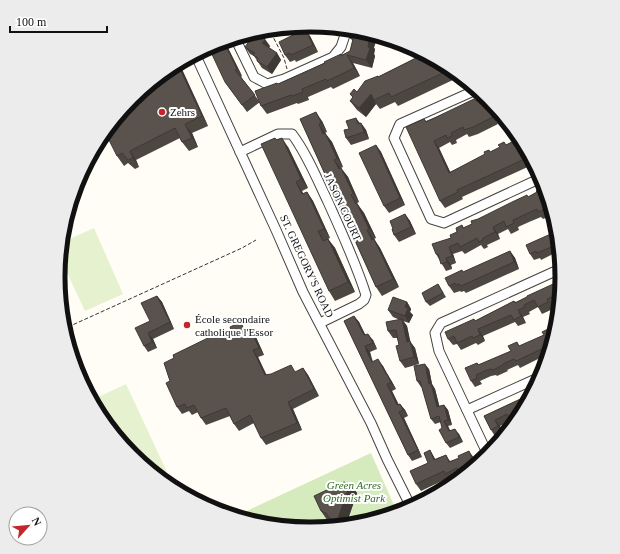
<svg xmlns="http://www.w3.org/2000/svg" width="620" height="554" font-family="Georgia,serif">
  <style>
    .green { fill: #d5ebbd }
    .pitch { fill: #e6f2cf }
    .lines { fill: none; stroke-linecap: round; stroke-linejoin: round }
    .minor-casing { stroke: #444; stroke-width: 11 }
    .path { stroke: #333; stroke-width: 1; stroke-dasharray: 4 2; stroke-linecap: butt }
    .minor { stroke: #fff; stroke-width: 9 }
    .wall { fill: #4d4742 }
    .shaded-wall { fill: #3f3936 }
    .building { fill: #5a524d; stroke: #3f3936 }
    .poi-dot { fill: #c4262e; stroke: #fff; stroke-width: 1.5 }
    .labels { text-anchor: middle; dominant-baseline: central; stroke-width: 4; stroke-linejoin: round; paint-order: stroke }
    .poi-label { font-size: 11px; fill: #111; stroke: #fff; text-anchor: start }
    .street-label { font-size: 11px; fill: #111; stroke: #fff }
    .park-label { font-size: 11px; font-style: italic; fill: #2f6b1f; stroke: #fff }
    .rim { fill: none; stroke: #111; stroke-width: 5 }
  </style>
  <rect width="100%" height="100%" fill="#fffdf5"/>
  <!-- green -->
  <path class="green" d="M 371,453 L 397,512 L 310,529 L 238,515 Z"/>
  <!-- pitch -->
  <g class="pitch">
    <path d="M 94,228 L 123,294 L 85,311 L 61,260 L 65,241 Z"/>
    <path d="M 126,384 L 167,472 L 161,475 L 132,455 L 94,399 Z"/>
  </g>
  <g class="lines">
    <!-- minor casing -->
    <g class="minor-casing">
      <g id="minor">
        <path d="M 236,40 L 254,77 L 267,84 L 284,79 L 333,57 L 341,47 L 346,32"/>
        <path d="M 196,56 L 276,230 L 303,292 L 371,423 L 387,459 L 411,507"/>
        <path d="M 476,90 L 400,124 L 394,138 L 431,219 L 444,223 L 541,178"/>
        <path d="M 240,152 L 278,134 L 292,134 C 307,154 317,179 328,202 C 342,233 356,263 366,295 L 364,300 L 359,304 L 320,323"/>
        <path d="M 467,410 L 540,377"/>
        <path d="M 488,455 L 439,351 L 435,333 L 441,323 L 450,319 L 560,269"/>
      </g>
    </g>
    <!-- path -->
    <g class="path">
      <path d="M 271,33 L 284,58 L 287,69"/>
      <path d="M 68,327 L 242,248 L 256,240"/>
    </g>
    <!-- minor -->
    <use href="#minor" class="minor"/>
  </g>
  <!-- wall -->
  <g class="wall">
    <path d="M 310,25 L 325,28 L 315,32 Z"/>
    <path d="M 352,33 L 374,48 L 375,49 L 374,54 L 375,56 L 372,68 L 353,63 L 360,76 L 333,89 L 331,87 L 308,97 L 309,100 L 298,104 L 297,103 L 267,114 L 261,106 L 260,102 L 247,112 L 225,82 L 225,42 L 242,76 L 241,77 L 259,101 L 278,84 L 350,51 L 353,41 L 350,38 Z"/>
    <path d="M 310,36 L 318,52 L 296,62 L 295,60 L 290,62 L 285,55 Z"/>
    <path d="M 400,43 L 407,44 L 413,48 L 406,52 Z"/>
    <path d="M 270,46 L 269,48 L 277,53 L 281,60 L 272,74 L 262,68 L 254,56 L 250,54 L 245,47 Z"/>
    <path d="M 422,55 L 457,78 L 398,106 L 395,102 L 380,109 L 376,104 L 366,117 L 357,110 L 350,101 L 353,98 L 350,94 L 357,92 L 378,77 Z"/>
    <path d="M 180,66 L 208,126 L 192,133 L 198,147 L 189,151 L 182,142 L 180,138 L 136,160 L 139,167 L 135,169 L 128,163 L 124,166 L 117,156 L 132,99 Z"/>
    <path d="M 488,99 L 501,119 L 496,121 L 498,124 L 478,134 L 469,137 L 467,134 L 456,140 L 457,143 L 452,145 L 450,142 L 439,148 L 450,172 L 491,152 L 516,140 L 532,165 L 462,197 L 463,199 L 445,208 L 440,201 L 424,119 L 426,121 L 476,101 Z"/>
    <path d="M 356,118 L 360,123 L 361,123 L 366,130 L 369,139 L 351,145 L 346,138 L 349,129 Z"/>
    <path d="M 300,119 L 322,121 L 327,132 L 325,133 L 332,142 L 343,167 L 341,168 L 348,177 L 359,202 L 357,203 L 364,213 L 376,238 L 374,239 L 380,248 L 399,287 L 382,296 L 376,287 Z"/>
    <path d="M 277,140 L 288,147 L 308,188 L 302,191 L 303,194 L 307,192 L 313,201 L 330,238 L 328,239 L 335,248 L 355,292 L 335,301 L 329,291 Z"/>
    <path d="M 376,145 L 381,152 L 405,205 L 389,213 L 384,206 Z"/>
    <path d="M 544,187 L 550,216 L 543,219 L 541,217 L 529,222 L 518,227 L 519,230 L 511,234 L 508,229 L 498,234 L 500,239 L 487,245 L 488,247 L 484,249 L 481,245 L 465,254 L 462,251 L 453,254 L 456,263 L 451,265 L 452,269 L 446,271 L 436,254 L 451,238 L 457,232 L 462,225 L 464,228 L 472,224 L 478,219 L 528,197 L 537,192 Z"/>
    <path d="M 405,214 L 410,221 L 416,234 L 399,242 L 394,235 L 393,229 Z"/>
    <path d="M 553,233 L 557,252 L 541,260 L 540,258 L 534,260 L 530,254 Z"/>
    <path d="M 510,251 L 515,258 L 519,269 L 466,293 L 464,291 L 461,292 L 460,291 L 454,293 L 449,286 L 464,272 Z"/>
    <path d="M 562,280 L 557,304 L 552,306 L 553,309 L 542,314 L 538,307 L 529,312 L 530,314 L 523,317 L 526,323 L 518,326 L 515,322 L 483,336 L 485,341 L 478,345 L 476,343 L 461,350 L 457,344 L 453,345 L 448,339 L 475,321 L 514,301 L 516,302 Z"/>
    <path d="M 438,284 L 446,297 L 430,306 L 426,302 Z"/>
    <path d="M 157,296 L 162,302 L 174,329 L 153,339 L 157,348 L 148,352 L 144,346 Z"/>
    <path d="M 407,302 L 411,309 L 410,312 L 413,315 L 409,323 L 403,321 L 407,326 L 410,342 L 415,348 L 419,364 L 405,368 L 400,361 L 399,345 L 397,338 L 393,338 L 388,331 L 400,320 L 393,317 L 388,310 Z"/>
    <path d="M 354,316 L 359,322 L 365,335 L 373,340 L 377,349 L 370,352 L 373,362 L 383,366 L 396,389 L 392,391 L 398,404 L 400,404 L 405,410 L 408,416 L 404,418 L 422,457 L 412,461 L 408,455 L 344,321 Z"/>
    <path d="M 250,328 L 255,335 L 264,355 L 258,357 L 266,375 L 296,372 L 303,368 L 308,375 L 319,396 L 293,409 L 302,430 L 266,445 L 261,438 L 254,423 L 239,431 L 234,424 L 230,416 L 206,425 L 201,418 L 198,412 L 192,415 L 189,411 L 182,414 L 177,407 L 170,381 L 174,358 L 215,337 L 231,330 L 246,330 Z"/>
    <path d="M 552,329 L 546,355 L 520,368 L 518,365 L 507,370 L 508,371 L 497,376 L 496,375 L 491,376 L 480,381 L 482,384 L 475,387 L 471,381 L 477,363 L 479,365 L 511,351 L 520,346 L 544,335 Z"/>
    <path d="M 429,369 L 432,384 L 435,389 L 439,406 L 444,405 L 448,410 L 452,425 L 448,426 L 450,431 L 459,434 L 463,442 L 450,448 L 446,443 L 441,422 L 435,424 L 431,419 L 422,386 L 421,387 L 417,381 Z"/>
    <path d="M 529,395 L 511,421 L 500,426 L 503,433 L 495,436 L 491,430 L 484,416 Z"/>
    <path d="M 430,450 L 435,459 L 446,455 L 450,461 L 474,458 L 476,464 L 452,480 L 450,481 L 448,478 L 421,491 L 416,484 L 428,463 Z"/>
    <path d="M 350,484 L 357,493 L 347,522 L 333,524 L 331,521 L 327,520 L 321,511 Z"/>
  </g>
  <!-- shaded-wall -->
  <g class="shaded-wall">
    <path d="M 305,29 L 310,36 L 318,52 L 313,45 Z"/>
    <path d="M 369,37 L 377,38 L 374,48 L 375,49 L 374,54 L 375,56 L 372,68 L 366,60 L 368,41 Z"/>
    <path d="M 265,39 L 270,46 L 267,50 L 262,43 Z"/>
    <path d="M 224,42 L 225,42 L 242,76 L 237,69 Z"/>
    <path d="M 277,53 L 281,60 L 272,74 L 267,67 Z"/>
    <path d="M 347,55 L 353,63 L 360,76 L 354,68 Z"/>
    <path d="M 180,66 L 182,69 L 208,126 L 202,116 L 179,67 Z"/>
    <path d="M 371,94 L 376,104 L 366,117 L 359,108 Z"/>
    <path d="M 316,112 L 322,121 L 327,132 L 321,123 Z"/>
    <path d="M 361,123 L 366,130 L 369,139 L 364,132 Z"/>
    <path d="M 185,124 L 192,133 L 198,147 L 192,138 Z"/>
    <path d="M 319,124 L 325,133 L 323,134 Z"/>
    <path d="M 325,133 L 332,142 L 343,167 L 337,158 Z"/>
    <path d="M 282,138 L 288,147 L 308,188 L 301,179 Z"/>
    <path d="M 434,141 L 439,148 L 454,180 L 449,173 Z"/>
    <path d="M 376,145 L 381,152 L 405,205 L 400,198 Z"/>
    <path d="M 130,151 L 136,160 L 139,167 L 133,158 Z"/>
    <path d="M 334,160 L 341,169 L 339,169 Z"/>
    <path d="M 341,168 L 348,177 L 359,202 L 353,193 Z"/>
    <path d="M 296,182 L 302,191 L 308,204 L 302,194 Z"/>
    <path d="M 307,192 L 313,201 L 330,238 L 324,229 Z"/>
    <path d="M 351,195 L 357,203 L 362,213 L 356,204 Z"/>
    <path d="M 357,204 L 364,213 L 376,238 L 369,229 Z"/>
    <path d="M 405,214 L 410,221 L 416,234 L 411,227 Z"/>
    <path d="M 493,227 L 498,234 L 500,239 L 495,232 Z"/>
    <path d="M 367,230 L 374,239 L 378,249 L 372,240 Z"/>
    <path d="M 318,231 L 324,241 L 323,241 Z"/>
    <path d="M 328,239 L 335,248 L 355,292 L 348,282 Z"/>
    <path d="M 374,239 L 380,248 L 399,287 L 393,279 Z"/>
    <path d="M 449,247 L 453,254 L 456,263 L 452,256 Z"/>
    <path d="M 510,251 L 515,258 L 519,269 L 514,262 Z"/>
    <path d="M 446,258 L 451,265 L 452,269 L 447,262 Z"/>
    <path d="M 157,296 L 162,302 L 174,329 L 170,322 Z"/>
    <path d="M 407,302 L 411,309 L 410,312 L 413,315 L 409,323 L 405,316 L 405,307 Z"/>
    <path d="M 518,310 L 523,317 L 526,323 L 521,316 Z"/>
    <path d="M 354,316 L 359,322 L 369,342 L 364,335 Z"/>
    <path d="M 402,319 L 407,326 L 412,349 L 407,342 Z"/>
    <path d="M 250,328 L 255,335 L 264,355 L 259,348 Z"/>
    <path d="M 478,329 L 483,336 L 485,341 L 480,335 Z"/>
    <path d="M 148,333 L 153,339 L 157,348 L 152,342 Z"/>
    <path d="M 368,334 L 373,340 L 377,349 L 373,343 Z"/>
    <path d="M 410,341 L 415,348 L 419,364 L 414,357 Z"/>
    <path d="M 365,346 L 370,352 L 371,358 L 376,369 L 372,362 L 367,352 Z"/>
    <path d="M 253,350 L 258,357 L 270,382 L 265,375 Z"/>
    <path d="M 378,359 L 383,366 L 390,381 L 386,374 Z"/>
    <path d="M 425,364 L 429,369 L 432,384 L 435,389 L 441,412 L 437,407 L 429,384 Z"/>
    <path d="M 303,368 L 308,375 L 319,396 L 314,389 Z"/>
    <path d="M 387,374 L 391,380 L 396,389 L 391,383 Z"/>
    <path d="M 387,384 L 392,391 L 402,411 L 397,405 Z"/>
    <path d="M 288,402 L 293,409 L 302,430 L 297,423 Z"/>
    <path d="M 400,404 L 405,410 L 408,416 L 403,410 Z"/>
    <path d="M 444,405 L 448,410 L 452,425 L 448,420 Z"/>
    <path d="M 399,412 L 404,418 L 422,457 L 418,450 Z"/>
    <path d="M 495,420 L 500,426 L 503,433 L 498,426 Z"/>
    <path d="M 444,421 L 448,426 L 453,437 L 449,431 Z"/>
    <path d="M 455,429 L 459,434 L 463,442 L 459,437 Z"/>
    <path d="M 430,450 L 434,457 L 439,467 L 434,460 Z"/>
    <path d="M 469,451 L 474,458 L 476,464 L 474,465 Z"/>
    <path d="M 350,484 L 357,493 L 347,522 L 336,524 Z"/>
  </g>
  <!-- building -->
  <g class="building">
    <path d="M 305,29 L 313,45 L 291,55 L 290,53 L 285,55 L 279,42 Z"/>
    <path d="M 352,33 L 369,37 L 368,41 L 369,41 L 368,47 L 370,48 L 366,60 L 347,55 L 354,68 L 327,81 L 326,79 L 302,89 L 303,92 L 292,96 L 291,95 L 261,106 L 255,91 L 277,83 L 278,84 L 325,63 L 324,62 L 341,54 L 341,56 L 350,51 L 353,39 L 350,38 Z"/>
    <path d="M 260,35 L 265,39 L 262,43 L 277,53 L 267,67 L 257,61 L 258,58 L 253,55 L 255,53 L 245,47 L 252,37 Z"/>
    <path d="M 224,42 L 237,69 L 235,70 L 255,95 L 242,105 L 225,82 L 209,48 L 214,44 Z"/>
    <path d="M 422,55 L 447,71 L 391,97 L 389,93 L 374,100 L 371,94 L 359,108 L 350,101 L 353,97 L 350,94 L 354,89 L 357,92 L 365,81 L 378,76 L 378,77 Z"/>
    <path d="M 179,67 L 202,116 L 185,124 L 192,138 L 182,142 L 175,128 L 130,151 L 133,158 L 128,160 L 122,153 L 117,156 L 107,136 L 132,99 Z"/>
    <path d="M 485,97 L 488,99 L 497,111 L 492,114 L 493,117 L 473,127 L 464,130 L 463,127 L 451,133 L 452,136 L 447,138 L 446,135 L 434,141 L 449,173 L 485,154 L 484,152 L 489,150 L 490,152 L 500,147 L 498,145 L 504,142 L 506,145 L 516,140 L 527,158 L 457,190 L 458,192 L 440,201 L 406,127 L 424,119 L 426,122 L 474,99 L 476,101 Z"/>
    <path d="M 316,112 L 321,123 L 319,124 L 323,134 L 325,133 L 337,158 L 334,160 L 339,169 L 341,168 L 353,193 L 351,195 L 356,204 L 357,204 L 369,229 L 367,230 L 372,240 L 374,239 L 393,279 L 376,287 L 300,119 Z"/>
    <path d="M 356,118 L 358,124 L 361,123 L 364,132 L 346,138 L 344,130 L 349,129 L 346,121 Z"/>
    <path d="M 275,138 L 277,140 L 282,138 L 301,179 L 296,182 L 302,194 L 307,192 L 324,229 L 318,231 L 323,241 L 328,239 L 348,282 L 329,291 L 261,144 Z"/>
    <path d="M 376,145 L 400,198 L 384,206 L 359,153 Z"/>
    <path d="M 544,187 L 548,208 L 538,212 L 537,209 L 524,215 L 513,220 L 514,223 L 506,227 L 504,221 L 493,227 L 495,232 L 483,238 L 483,240 L 479,242 L 477,238 L 460,247 L 458,243 L 449,247 L 452,256 L 446,258 L 447,262 L 441,264 L 438,254 L 436,254 L 432,244 L 451,238 L 450,235 L 457,232 L 456,228 L 462,225 L 463,228 L 472,224 L 471,221 L 478,219 L 510,203 L 527,195 L 528,197 L 537,192 L 536,191 Z"/>
    <path d="M 405,214 L 411,227 L 394,235 L 392,229 L 393,229 L 390,221 Z"/>
    <path d="M 553,233 L 556,245 L 537,253 L 536,251 L 530,254 L 526,245 Z"/>
    <path d="M 510,251 L 514,262 L 461,286 L 459,284 L 456,285 L 455,283 L 449,286 L 445,278 L 462,270 L 463,272 Z"/>
    <path d="M 562,280 L 559,294 L 547,299 L 548,302 L 538,307 L 534,300 L 524,305 L 525,307 L 518,310 L 521,316 L 514,320 L 511,315 L 478,329 L 480,335 L 473,338 L 472,336 L 457,343 L 454,336 L 448,339 L 445,332 L 474,319 L 475,321 L 514,301 L 515,303 L 527,297 L 527,296 Z"/>
    <path d="M 438,284 L 443,293 L 426,302 L 422,293 Z"/>
    <path d="M 157,296 L 170,322 L 148,333 L 152,342 L 144,346 L 135,328 L 150,321 L 141,303 Z"/>
    <path d="M 393,297 L 407,302 L 405,307 L 408,308 L 405,316 L 388,310 Z"/>
    <path d="M 354,316 L 364,335 L 368,334 L 373,343 L 365,346 L 367,352 L 372,362 L 378,359 L 386,374 L 387,374 L 391,383 L 387,384 L 397,405 L 400,404 L 403,410 L 399,412 L 418,450 L 408,455 L 344,321 Z"/>
    <path d="M 402,319 L 407,342 L 410,341 L 414,357 L 400,361 L 396,346 L 399,345 L 396,330 L 388,331 L 386,322 Z"/>
    <path d="M 241,322 L 244,330 L 250,328 L 259,348 L 253,350 L 265,375 L 271,374 L 291,365 L 295,372 L 303,368 L 314,389 L 288,402 L 297,423 L 261,438 L 250,415 L 234,424 L 226,408 L 201,418 L 194,405 L 187,408 L 185,404 L 177,407 L 166,383 L 170,381 L 164,363 L 174,358 L 173,355 L 214,335 L 215,337 L 231,330 L 230,327 Z"/>
    <path d="M 550,328 L 551,330 L 548,346 L 516,361 L 514,359 L 503,364 L 503,365 L 493,370 L 492,369 L 487,370 L 476,375 L 477,378 L 471,381 L 465,368 L 477,363 L 478,365 L 511,351 L 508,346 L 517,342 L 519,346 L 544,335 L 542,332 Z"/>
    <path d="M 425,364 L 429,384 L 431,384 L 437,407 L 444,405 L 448,420 L 444,421 L 449,431 L 455,429 L 459,437 L 446,443 L 439,430 L 442,428 L 439,416 L 431,419 L 420,381 L 417,381 L 414,366 Z"/>
    <path d="M 529,395 L 521,406 L 516,409 L 517,412 L 511,420 L 511,421 L 507,414 L 495,420 L 498,426 L 491,430 L 484,416 Z"/>
    <path d="M 430,450 L 434,460 L 446,455 L 449,462 L 459,458 L 458,456 L 469,451 L 474,465 L 458,471 L 457,468 L 445,474 L 444,471 L 416,484 L 410,471 L 428,463 L 424,453 Z"/>
    <path d="M 344,482 L 350,484 L 336,524 L 335,524 L 333,519 L 329,518 L 326,513 L 321,511 L 314,496 Z"/>
  </g>
  <!-- markers -->
  <g class="poi-dot">
    <circle cx="162" cy="112" r="4"/>
    <circle cx="187" cy="325" r="4"/>
  </g>
  <g class="labels">
    <!-- poi labels -->
    <g class="poi-label">
      <text x="170" y="112">Zehrs</text>
      <text x="195" y="319">École secondaire<tspan x="195" dy="13">catholique l'Essor</tspan></text>
    </g>
    <!-- street labels -->
    <g class="street-label">
      <text transform="translate(343 207) rotate(65)">JASON COURT</text>
      <text transform="translate(307 266) rotate(65)">ST. GREGORY'S ROAD</text>
    </g>
    <!-- park labels -->
    <g class="park-label">
      <text x="354" y="485">Green Acres<tspan x="354" dy="13">Optimist Park</tspan></text>
    </g>
  </g>
  <!-- crop -->
  <path d="M0 0H620V554H0ZM65 277a245 245 0 1 1 490 0a245 245 0 1 1-490 0Z" fill="#ececec" fill-rule="evenodd"/>
  <path class="rim" d="M65 277a245 245 0 1 1 490 0a245 245 0 1 1-490 0Z"/>
  <!-- north arrow -->
  <g transform="translate(28 526) rotate(63)"><circle r="19" fill="#ffffff" stroke="#a0a0a0"/>
  <path d="M0-3L7 15L0 10L-7 15Z" fill="#c4262e"/>
  <text y="-6" font-size="11" font-weight="bold" text-anchor="middle" fill="#111111">N</text>
  </g>
  <!-- scale -->
  <path d="M10 26v6h97v-6" fill="none" stroke="#111111" stroke-width="2"/>
  <text x="16" y="26" font-size="12" fill="#111111" stroke="#ffffff" stroke-width="3" paint-order="stroke">100 m</text>
</svg>
